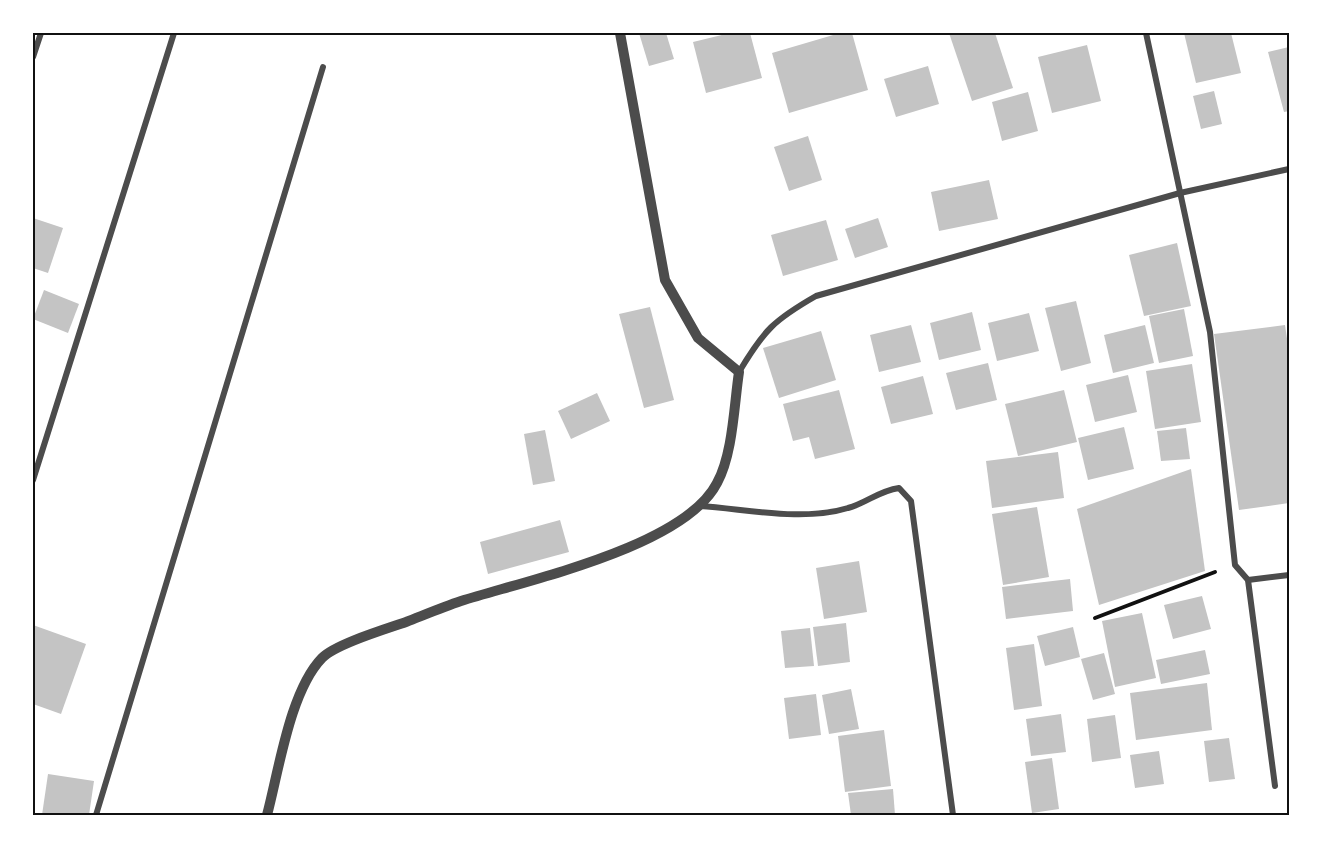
<svg xmlns="http://www.w3.org/2000/svg" width="1322" height="848" font-family="Overpass,sans-serif">
  <style>
    .building { fill: #c4c4c4 }
    .lines { fill: none; stroke-linecap: round; stroke-linejoin: round }
    .path { stroke: #111; stroke-width: 4 }
    .minor { stroke: #4c4c4c; stroke-width: 6 }
    .tertiary { stroke: #4c4c4c; stroke-width: 10 }
    .neatline { fill: none; stroke: #111; stroke-width: 2 }
  </style>
  <rect width="100%" height="100%" fill="#fff"/>
  <!-- building -->
  <g class="building">
    <path d="M 639,33 L 666,33 L 674,59 L 649,66 Z"/>
    <path d="M 730,33 L 750,33 L 762,78 L 706,93 L 693,42 Z"/>
    <path d="M 840,33 L 852,33 L 868,90 L 789,113 L 772,53 Z"/>
    <path d="M 949,33 L 995,33 L 1013,88 L 972,101 Z"/>
    <path d="M 1184,33 L 1231,33 L 1241,73 L 1196,83 Z"/>
    <path d="M 1087,45 L 1101,101 L 1052,113 L 1038,57 Z"/>
    <path d="M 1289,47 L 1289,111 L 1284,112 L 1268,52 Z"/>
    <path d="M 928,66 L 939,104 L 896,117 L 884,79 Z"/>
    <path d="M 1214,91 L 1222,124 L 1201,129 L 1193,96 Z"/>
    <path d="M 1028,92 L 1038,131 L 1002,141 L 992,102 Z"/>
    <path d="M 808,136 L 822,180 L 789,191 L 774,147 Z"/>
    <path d="M 989,180 L 998,219 L 939,231 L 931,192 Z"/>
    <path d="M 33,218 L 63,228 L 48,273 L 33,268 Z"/>
    <path d="M 878,218 L 888,247 L 855,258 L 845,229 Z"/>
    <path d="M 826,220 L 838,260 L 783,276 L 771,235 Z"/>
    <path d="M 1177,243 L 1191,306 L 1144,316 L 1129,255 Z"/>
    <path d="M 44,290 L 79,304 L 68,333 L 33,319 Z"/>
    <path d="M 1076,301 L 1091,363 L 1061,371 L 1045,308 Z"/>
    <path d="M 650,307 L 674,400 L 644,408 L 619,314 Z"/>
    <path d="M 1184,309 L 1193,356 L 1159,363 L 1149,316 Z"/>
    <path d="M 972,312 L 981,350 L 939,360 L 930,323 Z"/>
    <path d="M 1029,313 L 1039,351 L 997,361 L 988,323 Z"/>
    <path d="M 911,325 L 921,362 L 879,372 L 870,335 Z"/>
    <path d="M 1145,325 L 1154,363 L 1113,373 L 1104,335 Z"/>
    <path d="M 1285,325 L 1289,352 L 1289,503 L 1239,510 L 1214,334 Z"/>
    <path d="M 821,331 L 836,380 L 779,398 L 763,348 Z"/>
    <path d="M 988,363 L 997,400 L 956,410 L 946,373 Z"/>
    <path d="M 1192,364 L 1201,422 L 1155,429 L 1146,371 Z"/>
    <path d="M 1128,375 L 1137,412 L 1095,422 L 1086,385 Z"/>
    <path d="M 923,376 L 933,414 L 891,424 L 881,387 Z"/>
    <path d="M 839,390 L 855,449 L 815,459 L 809,437 L 793,441 L 783,404 Z"/>
    <path d="M 1064,390 L 1077,442 L 1018,456 L 1005,404 Z"/>
    <path d="M 597,393 L 610,421 L 571,439 L 558,411 Z"/>
    <path d="M 1124,427 L 1134,469 L 1088,480 L 1078,438 Z"/>
    <path d="M 1186,428 L 1190,459 L 1161,461 L 1157,431 Z"/>
    <path d="M 545,430 L 555,481 L 533,485 L 524,434 Z"/>
    <path d="M 1058,452 L 1064,498 L 992,508 L 986,461 Z"/>
    <path d="M 1191,469 L 1205,571 L 1099,605 L 1077,509 Z"/>
    <path d="M 1037,507 L 1049,577 L 1003,585 L 992,514 Z"/>
    <path d="M 560,520 L 569,552 L 488,574 L 480,542 Z"/>
    <path d="M 859,561 L 867,612 L 824,619 L 816,568 Z"/>
    <path d="M 1070,579 L 1073,611 L 1006,619 L 1002,587 Z"/>
    <path d="M 1202,596 L 1211,629 L 1173,639 L 1164,605 Z"/>
    <path d="M 1142,613 L 1156,678 L 1115,687 L 1102,621 Z"/>
    <path d="M 846,623 L 850,662 L 818,666 L 813,627 Z"/>
    <path d="M 33,625 L 86,644 L 61,714 L 33,704 Z"/>
    <path d="M 1073,627 L 1080,657 L 1045,666 L 1037,636 Z"/>
    <path d="M 810,628 L 814,666 L 785,668 L 781,631 Z"/>
    <path d="M 1034,644 L 1042,706 L 1014,710 L 1006,648 Z"/>
    <path d="M 1205,650 L 1210,674 L 1161,684 L 1156,660 Z"/>
    <path d="M 1104,653 L 1115,694 L 1093,700 L 1081,659 Z"/>
    <path d="M 1207,683 L 1212,730 L 1136,740 L 1130,693 Z"/>
    <path d="M 851,689 L 859,729 L 829,734 L 822,695 Z"/>
    <path d="M 816,694 L 821,735 L 789,739 L 784,698 Z"/>
    <path d="M 1061,714 L 1066,752 L 1031,756 L 1026,719 Z"/>
    <path d="M 1115,715 L 1121,758 L 1092,762 L 1087,719 Z"/>
    <path d="M 884,730 L 891,786 L 845,792 L 838,736 Z"/>
    <path d="M 1229,738 L 1235,779 L 1209,782 L 1204,741 Z"/>
    <path d="M 1159,751 L 1164,784 L 1135,788 L 1130,755 Z"/>
    <path d="M 1052,758 L 1059,809 L 1032,813 L 1025,762 Z"/>
    <path d="M 48,774 L 94,781 L 89,815 L 42,815 Z"/>
    <path d="M 893,789 L 895,815 L 851,815 L 848,793 Z"/>
  </g>
  <g class="lines">
    <!-- path -->
    <path class="path" d="M 1095,618 L 1215,572"/>
    <!-- minor -->
    <g class="minor">
      <path d="M 1146,33 L 1210,332 L 1235,565 L 1248,580 L 1275,786"/>
      <path d="M 33,57 L 41,33"/>
      <path d="M 739,372 C 764,330 774,320 816,296 L 1180,193 L 1289,169"/>
      <path d="M 33,480 L 174,33"/>
      <path d="M 700,506 C 747,509 802,522 848,508 C 867,503 878,491 899,488 L 911,501 L 953,815"/>
      <path d="M 1248,580 L 1289,575"/>
      <path d="M 96,815 L 323,67"/>
    </g>
    <!-- tertiary -->
    <path class="tertiary" d="M 267,815 C 279,770 290,691 322,658 C 336,644 386,629 406,622 C 424,615 443,607 461,601 C 527,580 684,547 717,483 C 733,454 734,405 739,372 L 698,338 L 665,280 L 620,33"/>
  </g>
  <!-- border -->
  <rect width="1322" height="848" fill="none" stroke="#ffffff" stroke-width="69"/>
  <rect x="34" y="34" width="1254" height="780" class="neatline"/>
</svg>
